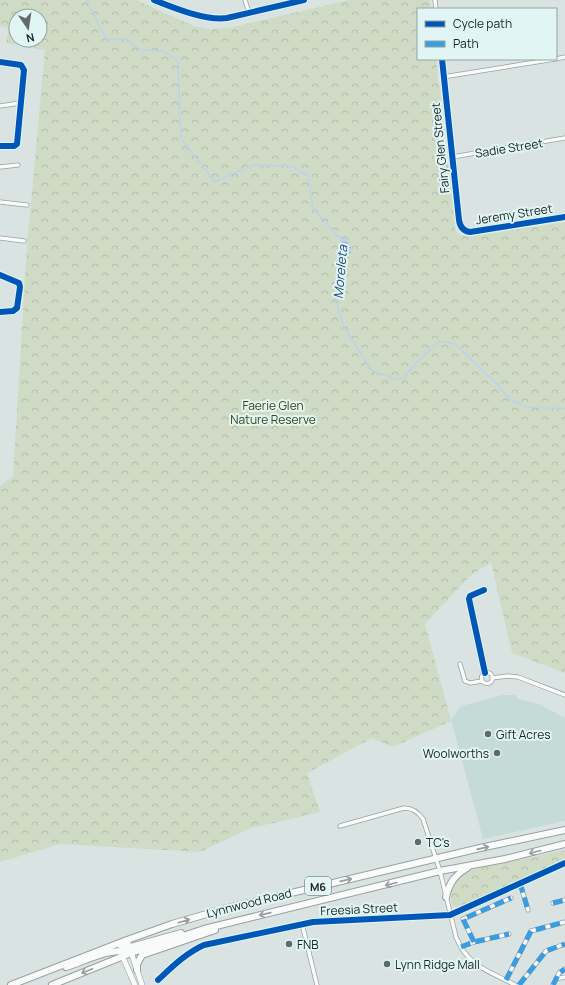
<svg xmlns="http://www.w3.org/2000/svg" width="565" height="985" font-family="Manrope,sans-serif">
  <style>
    .built { fill: #c5dbd8 }
    .park { fill: url(#park-crowns); fill-rule: evenodd }
    .water { fill: url(#water-rules) }
    .lines { fill: none; stroke-linecap: round; stroke-linejoin: round }
    .stream { stroke: #bbd2ef; stroke-width: 1.5 }
    .street-casing { stroke: #98a09f; stroke-width: 5 }
    .secondary-casing { stroke: #98a09f; stroke-width: 6 }
    .primary-casing { stroke: #98a09f; stroke-width: 8 }
    .street { stroke: #f9fbfb; stroke-width: 3.5 }
    .secondary { stroke: #f9fbfb; stroke-width: 5 }
    .primary { stroke: #f9fbfb; stroke-width: 6 }
    .quiet { stroke: #3c9ce0; stroke-width: 5; stroke-dasharray: 10 5; stroke-linecap: butt }
    .cycleway-casing { stroke: #e1f6f4; stroke-width: 8 }
    .cycleway { stroke: #0057b8; stroke-width: 6 }
    .oneway { stroke: #979c9c }
    .poi-dot { fill: #616a68; stroke: #e1f6f4; stroke-width: 1.5 }
    .labels { text-anchor: middle; dominant-baseline: central; stroke-width: 4; stroke-linejoin: round; paint-order: stroke }
    .shield { fill: #e1f6f4; stroke: #5a6664; stroke-width: 1 }
    .shield-label { font-size: 11px; font-weight: bold; fill: #202827 }
    .street-label { font-size: 12px; fill: #202827; stroke: #e1f6f4 }
    .park-label { font-size: 12px; fill: #3a4610; stroke: #e1f6f4 }
    .poi-label { font-size: 12px; fill: #202827; stroke: #e1f6f4; text-anchor: start }
    .water-label { font-size: 13px; font-style: italic; fill: #214578; stroke: #e1f6f4 }
  </style>
  <defs>
    <pattern id="park-crowns" width="20" height="18" patternUnits="userSpaceOnUse"><rect width="20" height="18" fill="#d0dbc6"/><path d="M2 6a3 3 0 1 1 6 0M12 15a3 3 0 1 1 6 0" fill="none" stroke="#b2bcaa"/></pattern>
    <pattern id="water-rules" width="6" height="5" patternUnits="userSpaceOnUse"><rect width="6" height="5" fill="#bbd2ef"/><path d="M0 2.5h6" fill="none" stroke="#a0b4cd"/></pattern>
  </defs>
  <rect width="100%" height="100%" fill="#d9e4e2"/>
  <!-- built -->
  <path class="built" d="M 502,695 L 516,695 L 518,699 L 539,704 L 565,718 L 565,821 L 483,839 L 451,720 L 461,706 Z"/>
  <!-- park -->
  <g class="park">
    <path d="M 0,0 L 136,0 L 194,26 L 210,29 L 228,28 L 349,0 L 430,0 L 431,9 L 418,9 L 418,59 L 436,59 L 438,75 L 437,82 L 439,82 L 455,228 L 457,233 L 468,237 L 565,222 L 565,673 L 512,653 L 491,562 L 469,577 L 425,624 L 451,721 L 393,747 L 372,738 L 307,773 L 320,812 L 248,829 L 200,852 L 60,844 L 0,862 L 0,486 L 13,476 L 27,246 L 45,50 L 6,43 L 9,28 L 0,26 ZM 16,16 L 40,16 L 40,40 L 16,40 Z"/>
    <path d="M 565,850 L 565,861 L 460,909 L 452,905 L 450,888 L 457,877 L 467,871 Z"/>
  </g>
  <!-- water -->
  <path class="water" d="M 343,237 C 348,240 353,247 351,253 L 340,254 L 342,245 L 340,239 Z"/>
  <g class="lines">
    <!-- stream -->
    <g class="stream">
      <path d="M 87,0 L 106,39 L 126,39 L 141,50 L 164,51 L 178,62 L 181,139 L 215,182 L 252,165 L 291,166 L 308,176 L 313,209 L 330,227 L 335,234 L 343,239"/>
      <path d="M 344,252 L 339,276 L 336,302 L 344,327 L 371,370 L 395,379 L 404,378 L 415,364 L 439,341 L 455,344 L 498,385 L 510,400 L 527,407 L 565,409"/>
    </g>
    <!-- street casing -->
    <g class="street-casing">
      <g id="street">
        <path d="M 245,0 L 249,13"/>
        <path d="M 435,0 L 436,9"/>
        <path d="M 442,59 L 459,220 C 460,227 463,231 470,232 L 565,217"/>
        <path d="M 556,59 L 565,57"/>
        <path d="M 0,62 L 21,65 L 24,70 L 17,144 L 14,146 L 0,146"/>
        <path d="M 443,77 L 555,59"/>
        <path d="M 0,106 L 20,103"/>
        <path d="M 452,157 L 565,138"/>
        <path d="M 0,167 L 18,165"/>
        <path d="M 0,202 L 27,205"/>
        <path d="M 0,238 L 24,241"/>
        <path d="M 0,275 L 19,283 L 20,287 L 17,308 L 13,311 L 0,312"/>
        <path d="M 484,590 L 470,596 L 469,599 L 485,673"/>
        <path d="M 460,664 L 465,681 L 470,683 L 482,681"/>
        <circle cx="487" cy="678" r="5.5"/>
        <path d="M 492,678 L 508,676 L 518,677 L 565,695"/>
        <path d="M 340,826 L 404,808 C 413,808 418,812 423,819 L 440,871 L 456,937 C 469,968 488,970 515,985"/>
        <path d="M 520,883 L 528,910"/>
        <path d="M 553,903 L 565,900"/>
        <path d="M 302,924 L 317,985"/>
        <path d="M 474,942 L 463,919 L 511,898"/>
        <path d="M 461,947 L 474,942 L 509,934"/>
        <path d="M 556,979 L 565,977"/>
        <path d="M 158,980 C 172,967 186,953 204,945 L 313,922 L 450,915 L 565,863"/>
        <path d="M 506,980 L 531,931 L 565,922"/>
        <path d="M 519,985 L 546,951 L 565,944"/>
        <path d="M 553,985 L 559,973 L 565,969"/>
      </g>
    </g>
    <!-- secondary casing -->
    <g class="secondary-casing">
      <g id="secondary">
        <path d="M 154,0 C 174,8 206,21 227,18 L 304,0"/>
        <path d="M 127,940 L 142,985"/>
        <path d="M 121,953 L 135,985"/>
      </g>
    </g>
    <!-- primary casing -->
    <g class="primary-casing">
      <g id="primary">
        <path d="M 446,897 C 449,883 455,875 467,868"/>
        <path d="M 120,945 L 131,947 L 181,933"/>
        <path d="M 66,967 C 83,962 115,945 131,953"/>
        <path d="M 137,970 L 137,964 L 142,955 L 215,930"/>
        <path d="M 11,985 L 127,940 L 172,924 L 224,909 L 480,848 L 565,830"/>
        <path d="M 52,985 L 131,953 L 204,929 L 440,871 L 505,859 L 565,844"/>
      </g>
    </g>
    <!-- street -->
    <use href="#street" class="street"/>
    <!-- secondary -->
    <use href="#secondary" class="secondary"/>
    <!-- primary -->
    <use href="#primary" class="primary"/>
    <!-- quiet -->
    <g class="quiet">
      <path d="M 520,883 L 528,910"/>
      <path d="M 553,903 L 565,900"/>
      <path d="M 474,942 L 463,919 L 511,898"/>
      <path d="M 461,947 L 474,942 L 509,934"/>
      <path d="M 506,980 L 531,931 L 565,922"/>
      <path d="M 519,985 L 546,951 L 565,944"/>
      <path d="M 553,985 L 559,973 L 565,969"/>
    </g>
    <!-- cycleway casing -->
    <g class="cycleway-casing">
      <g id="cycleway">
        <path d="M 154,0 C 174,8 206,21 227,18 L 304,0"/>
        <path d="M 442,59 L 459,220 C 460,227 463,231 470,232 L 565,217"/>
        <path d="M 0,62 L 21,65 L 24,70 L 17,144 L 14,146 L 0,146"/>
        <path d="M 0,275 L 19,283 L 20,287 L 17,308 L 13,311 L 0,312"/>
        <path d="M 484,590 L 470,596 L 469,599 L 485,673"/>
        <path d="M 158,980 C 172,967 186,953 204,945 L 313,922 L 450,915 L 565,863"/>
      </g>
    </g>
    <!-- cycleway -->
    <use href="#cycleway" class="cycleway"/>
  </g>
  <!-- one-way arrows -->
  <defs><path id="oneway-shaft" d="M-6 0H5M1.5-3L5.5 0L1.5 3" fill="none" stroke-width="1.6" stroke-linecap="round" stroke-linejoin="round"/></defs>
  <g class="oneway">
    <use href="#oneway-shaft" transform="translate(483 848) rotate(-13)"/>
    <use href="#oneway-shaft" transform="translate(535 852) rotate(166)"/>
    <use href="#oneway-shaft" transform="translate(346 880) rotate(-13)"/>
    <use href="#oneway-shaft" transform="translate(391 884) rotate(166)"/>
    <use href="#oneway-shaft" transform="translate(265 914) rotate(167)"/>
    <use href="#oneway-shaft" transform="translate(184 921) rotate(-16)"/>
    <use href="#oneway-shaft" transform="translate(87 971) rotate(158)"/>
  </g>
  <!-- markers -->
  <g class="poi-dot">
    <circle cx="488" cy="734" r="4"/>
    <circle cx="497" cy="753" r="4"/>
    <circle cx="418" cy="842" r="4"/>
    <circle cx="289" cy="944" r="4"/>
    <circle cx="387" cy="964" r="4"/>
  </g>
  <g class="labels">
    <!-- shield labels -->
    <rect class="shield" x="305" y="877" width="26" height="18" rx="3"/>
    <g class="shield-label">
      <text x="318" y="886">M6</text>
    </g>
    <!-- street labels -->
    <g class="street-label">
      <text transform="translate(440 148) rotate(-96)">Fairy Glen Street</text>
      <text transform="translate(509 148) rotate(-9)">Sadie Street</text>
      <text transform="translate(514 214) rotate(-9)">Jeremy Street</text>
      <text transform="translate(249 903) rotate(-14)">Lynnwood Road</text>
      <text transform="translate(359 909) rotate(-3)">Freesia Street</text>
    </g>
    <!-- park labels -->
    <g class="park-label">
      <text x="273" y="405">Faerie Glen<tspan x="273" dy="14">Nature Reserve</tspan></text>
    </g>
    <!-- poi labels -->
    <g class="poi-label">
      <text x="496" y="734">Gift Acres</text>
      <text x="489" y="753" text-anchor="end">Woolworths</text>
      <text x="426" y="842">TC's</text>
      <text x="297" y="944">FNB</text>
      <text x="395" y="964">Lynn Ridge Mall</text>
    </g>
    <!-- water labels -->
    <g class="water-label">
      <text transform="translate(340 272) rotate(-85)">Moreleta</text>
    </g>
  </g>
  <!-- legend -->
  <rect x="417" y="8" width="140" height="52" fill="#e1f6f4" stroke="#94a4a2"/>
  <rect x="425" y="21" width="20" height="6" fill="#0057b8" stroke="#94a4a2"/>
  <text x="453" y="28" font-size="12" fill="#202827">Cycle path</text>
  <rect x="425" y="41" width="20" height="6" fill="#3c9ce0" stroke="#94a4a2"/>
  <text x="453" y="48" font-size="12" fill="#202827">Path</text>
  <!-- north arrow -->
  <g transform="translate(28 28) rotate(167)"><circle r="19" fill="#e1f6f4" stroke="#94a4a2"/>
  <path d="M0-3L7 15L0 10L-7 15Z" fill="#616a68"/>
  <text y="-6" font-size="11" font-weight="bold" text-anchor="middle" fill="#202827">N</text>
  </g>
</svg>
